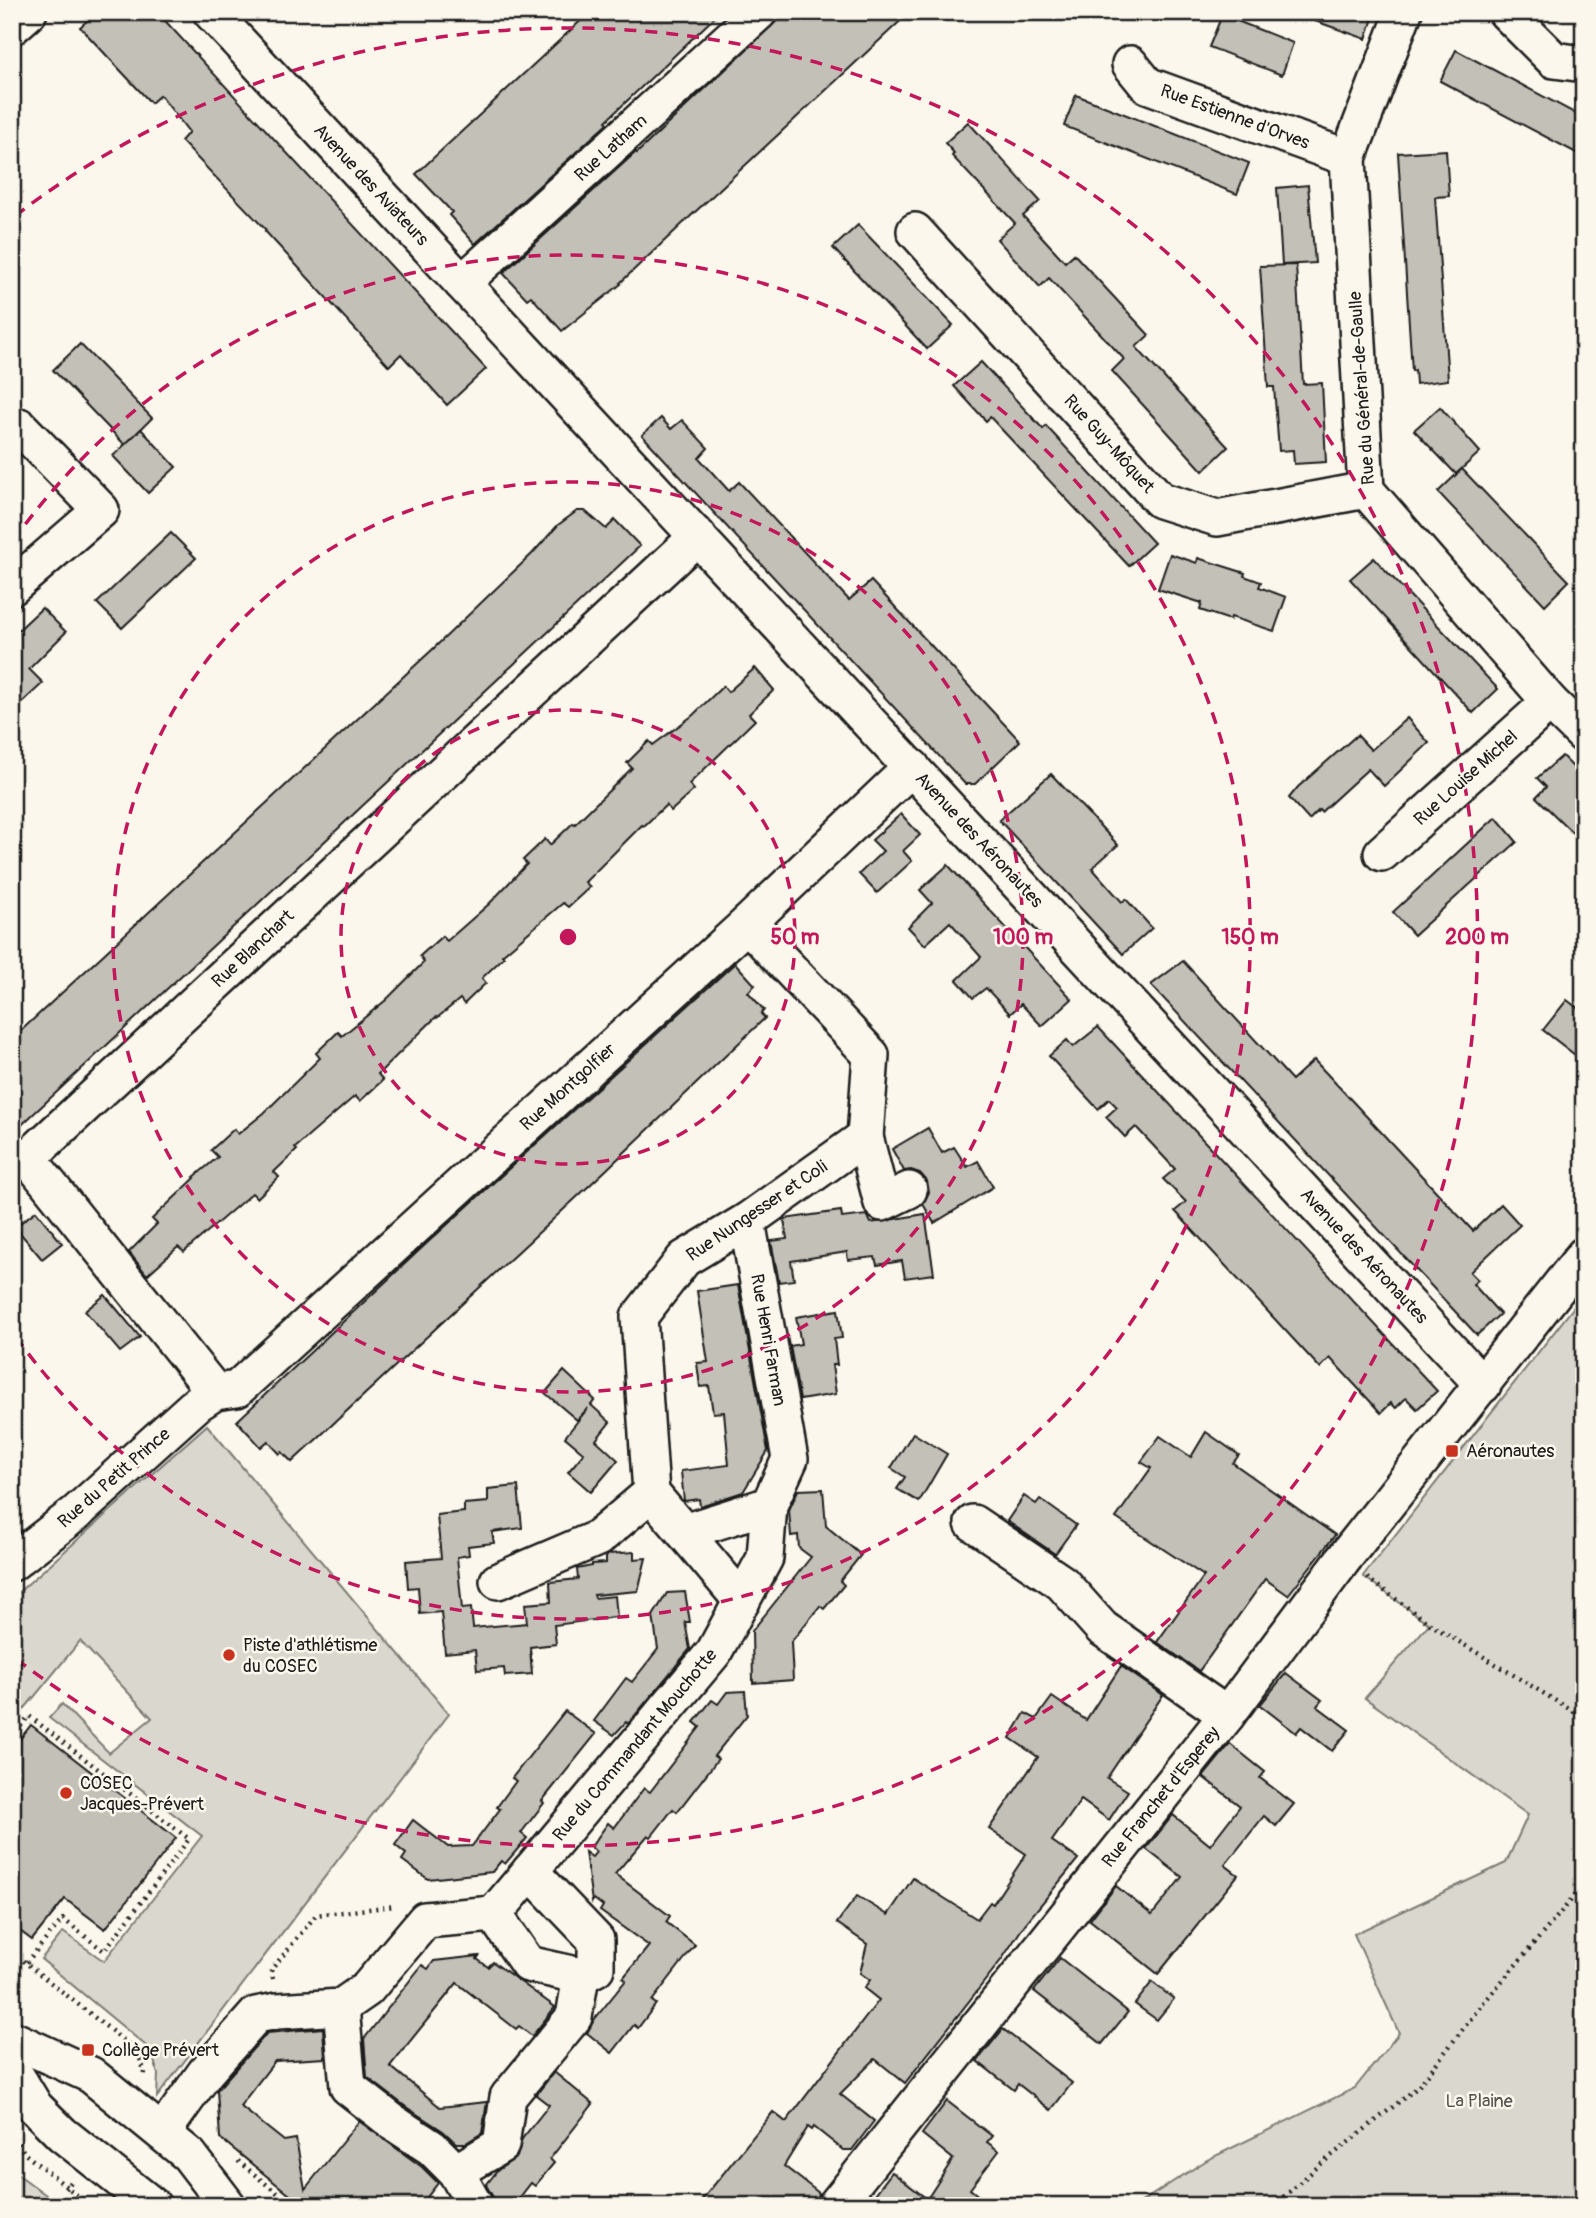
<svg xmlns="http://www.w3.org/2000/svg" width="1596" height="2218" font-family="Pangolin,sans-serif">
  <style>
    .green { fill: #dad7ce; stroke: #7b7a75; stroke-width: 2 }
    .building { fill: #c3c0b8; stroke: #1c1c1c; stroke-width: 2 }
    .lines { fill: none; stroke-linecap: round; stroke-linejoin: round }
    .minor-casing { stroke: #1c1c1c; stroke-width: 40 }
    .path { stroke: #1c1c1c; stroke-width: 4.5; stroke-dasharray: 2 5; stroke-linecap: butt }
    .minor { stroke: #fbf7ec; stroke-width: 35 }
    .ring { fill: none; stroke: #c2185b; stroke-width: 3.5; stroke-dasharray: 12 9 }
    .poi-dot { fill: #c8321e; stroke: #fbf7ec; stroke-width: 2.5 }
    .labels { text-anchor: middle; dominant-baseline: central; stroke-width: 5; stroke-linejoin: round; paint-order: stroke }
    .street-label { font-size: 18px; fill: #1c1c1c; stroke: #fbf7ec }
    .poi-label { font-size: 18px; fill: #1c1c1c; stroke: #fbf7ec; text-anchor: start }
    .park-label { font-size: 18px; fill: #555451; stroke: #fbf7ec }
    .centre { fill: #c2185b; stroke: #fbf7ec; stroke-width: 3.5 }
    .ring-label { font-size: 21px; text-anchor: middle; font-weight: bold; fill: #c2185b; stroke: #fbf7ec; stroke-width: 5; stroke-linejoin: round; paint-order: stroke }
  </style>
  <rect width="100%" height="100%" fill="#fbf7ec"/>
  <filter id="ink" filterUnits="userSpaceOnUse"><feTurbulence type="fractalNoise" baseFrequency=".0143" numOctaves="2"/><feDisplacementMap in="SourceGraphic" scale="14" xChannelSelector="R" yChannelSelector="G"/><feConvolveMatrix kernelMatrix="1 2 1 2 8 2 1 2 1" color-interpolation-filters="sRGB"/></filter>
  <g filter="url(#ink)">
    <!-- green -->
    <g class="green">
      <path d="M 1584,1294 L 1584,2206 L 1135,2206 L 1207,2160 L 1355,2088 L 1399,2033 L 1354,1934 L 1506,1863 L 1528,1815 L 1365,1698 L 1429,1624 L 1363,1576 Z"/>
      <path d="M 207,1425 L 449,1714 L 157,2097 L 158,2074 L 151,2050 L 41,1959 L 63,1932 L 104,1961 L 202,1836 L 49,1718 L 62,1704 L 109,1753 L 152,1718 L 80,1641 L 12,1724 L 12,1598 Z"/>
      <path d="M 12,2170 L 61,2206 L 12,2206 Z"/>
    </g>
    <!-- building -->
    <g class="building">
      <path d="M 97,12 L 157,12 L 486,369 L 447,405 L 401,354 L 389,366 L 265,231 L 266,230 L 181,141 L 189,132 L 160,95 L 151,103 L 80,27 Z"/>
      <path d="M 590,12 L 720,12 L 606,121 L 608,123 L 475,244 L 449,215 L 452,212 L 416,174 Z"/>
      <path d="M 786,12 L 910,12 L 694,213 L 620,283 L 621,284 L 562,331 L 531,296 L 527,299 L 503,273 L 636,152 L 637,153 Z"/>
      <path d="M 1302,12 L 1375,12 L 1366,39 L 1301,16 Z"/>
      <path d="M 1222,15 L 1293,43 L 1282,75 L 1209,47 Z"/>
      <path d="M 1456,50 L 1584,118 L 1584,157 L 1440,81 Z"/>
      <path d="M 1076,95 L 1249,163 L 1237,194 L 1064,126 Z"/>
      <path d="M 968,122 L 1040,201 L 1023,216 L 1065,262 L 1074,254 L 1149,335 L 1136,347 L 1228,447 L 1203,471 L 1112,371 L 1124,359 L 1049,278 L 1040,287 L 997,239 L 1015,223 L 952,156 L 954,153 L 945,143 Z"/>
      <path d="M 1446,150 L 1449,196 L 1435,197 L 1448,380 L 1416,384 L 1415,370 L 1412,371 L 1398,153 Z"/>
      <path d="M 1308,185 L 1315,263 L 1282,265 L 1277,188 Z"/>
      <path d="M 858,225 L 953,325 L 927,349 L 833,248 Z"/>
      <path d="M 1296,265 L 1303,384 L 1322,383 L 1326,462 L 1294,464 L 1293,450 L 1279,451 L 1274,387 L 1268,387 L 1260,266 Z"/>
      <path d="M 80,344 L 152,418 L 125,445 L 53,370 Z"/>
      <path d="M 981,362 L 1043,429 L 1046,426 L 1154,543 L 1129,566 L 990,417 L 986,421 L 954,386 Z"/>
      <path d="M 1440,407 L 1480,452 L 1456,474 L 1414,430 Z"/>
      <path d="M 661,418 L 671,429 L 682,420 L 708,448 L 699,458 L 729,491 L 739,482 L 849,600 L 871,581 L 1020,741 L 975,784 L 965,784 L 642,435 Z"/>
      <path d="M 141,429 L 176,467 L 148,493 L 113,456 Z"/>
      <path d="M 1462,469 L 1569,581 L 1545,605 L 1438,492 Z"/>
      <path d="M 577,511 L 585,511 L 606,529 L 615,520 L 640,546 L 12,1134 L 12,1039 L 433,649 L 532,554 L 558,525 Z"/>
      <path d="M 171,533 L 196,558 L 122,628 L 97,603 Z"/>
      <path d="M 1170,554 L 1197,563 L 1198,558 L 1245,573 L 1244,576 L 1261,582 L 1259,587 L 1286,597 L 1274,631 L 1231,617 L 1230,620 L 1200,610 L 1202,603 L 1158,589 Z"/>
      <path d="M 1374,558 L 1498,689 L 1473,713 L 1350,579 Z"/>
      <path d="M 42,608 L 66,632 L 29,669 L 43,683 L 12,712 L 12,636 Z"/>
      <path d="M 755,668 L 774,690 L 749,714 L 755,720 L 689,784 L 694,790 L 671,811 L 666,805 L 644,826 L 642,825 L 585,882 L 590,887 L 568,907 L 563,903 L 502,955 L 504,957 L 482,978 L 486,983 L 464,1004 L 460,999 L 437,1018 L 436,1017 L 378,1074 L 383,1080 L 360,1101 L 355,1096 L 295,1148 L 297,1150 L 274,1172 L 279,1177 L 257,1198 L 252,1193 L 184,1252 L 178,1247 L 147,1275 L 129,1252 L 157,1224 L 152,1219 L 195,1178 L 194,1177 L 218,1157 L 211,1150 L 234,1129 L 238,1134 L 264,1113 L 320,1058 L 316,1053 L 338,1032 L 342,1036 L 386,1000 L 424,962 L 420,956 L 442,936 L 447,941 L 489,904 L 527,864 L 523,860 L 545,839 L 550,845 L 573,823 L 575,824 L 632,768 L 627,763 L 649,741 L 653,745 L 692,716 L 723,686 L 728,692 Z"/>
      <path d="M 1407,718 L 1429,743 L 1384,786 L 1368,769 L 1321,812 L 1319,810 L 1309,820 L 1289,798 L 1298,787 L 1357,735 L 1371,750 Z"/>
      <path d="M 1562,756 L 1584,778 L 1584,844 L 1536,797 L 1546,787 L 1537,778 Z"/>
      <path d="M 1051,774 L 1118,845 L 1092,868 L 1122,902 L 1126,899 L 1152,928 L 1123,954 L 999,820 Z"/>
      <path d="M 901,814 L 920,835 L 903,851 L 912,861 L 877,893 L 859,874 L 883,851 L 872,840 Z"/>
      <path d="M 1496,817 L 1517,842 L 1414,935 L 1393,912 Z"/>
      <path d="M 948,865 L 1072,999 L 1042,1026 L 1021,1004 L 1010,1014 L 986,988 L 973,998 L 957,980 L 981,957 L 950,922 L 925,945 L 908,927 L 932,903 L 920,890 Z"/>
      <path d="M 1183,961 L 1292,1080 L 1314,1060 L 1473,1231 L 1501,1204 L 1520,1225 L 1470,1272 L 1478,1280 L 1473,1284 L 1500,1314 L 1477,1335 L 1151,985 Z"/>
      <path d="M 735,963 L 755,985 L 748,992 L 764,1010 L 761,1014 L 765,1018 L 605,1171 L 292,1462 L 282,1452 L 280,1454 L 268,1441 L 261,1447 L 237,1421 L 426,1244 Z"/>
      <path d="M 1567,1000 L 1584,1013 L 1584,1062 L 1543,1030 Z"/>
      <path d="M 1098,1027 L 1437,1391 L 1417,1409 L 1406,1398 L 1396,1408 L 1391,1403 L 1381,1413 L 1330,1358 L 1320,1368 L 1175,1211 L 1186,1202 L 1163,1179 L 1175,1169 L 1136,1127 L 1125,1137 L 1106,1117 L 1117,1107 L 1109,1099 L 1098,1109 L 1049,1056 L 1067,1040 L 1073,1047 Z"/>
      <path d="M 928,1128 L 942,1153 L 954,1147 L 967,1167 L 978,1161 L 993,1187 L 934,1223 L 923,1204 L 929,1192 L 927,1181 L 920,1173 L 911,1170 L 904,1171 L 892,1149 Z"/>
      <path d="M 36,1211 L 62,1243 L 42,1259 L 15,1227 Z"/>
      <path d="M 841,1211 L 842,1218 L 867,1215 L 871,1223 L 925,1214 L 934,1274 L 905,1278 L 902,1261 L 877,1265 L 875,1257 L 848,1260 L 847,1252 L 791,1261 L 794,1280 L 779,1282 L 771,1241 L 787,1239 L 784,1219 Z"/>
      <path d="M 738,1285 L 768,1451 L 743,1492 L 700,1506 L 699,1499 L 684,1501 L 681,1471 L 729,1465 L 724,1412 L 713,1413 L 709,1386 L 700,1387 L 697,1363 L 708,1362 L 697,1291 Z"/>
      <path d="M 105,1295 L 140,1337 L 120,1352 L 85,1311 Z"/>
      <path d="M 838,1310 L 842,1338 L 834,1339 L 837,1365 L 832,1365 L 836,1394 L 800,1400 L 790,1346 L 801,1344 L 796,1317 Z"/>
      <path d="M 564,1371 L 595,1400 L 591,1405 L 610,1422 L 596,1440 L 618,1460 L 591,1492 L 568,1472 L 584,1453 L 565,1437 L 588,1408 L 577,1420 L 545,1393 Z"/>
      <path d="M 1206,1432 L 1239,1455 L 1233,1463 L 1335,1535 L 1288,1595 L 1265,1579 L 1199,1671 L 1157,1642 L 1204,1576 L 1116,1518 L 1151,1468 L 1141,1462 L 1160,1436 L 1191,1457 Z"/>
      <path d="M 913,1433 L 947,1454 L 919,1502 L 897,1489 L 905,1477 L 891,1468 Z"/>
      <path d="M 518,1486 L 522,1528 L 492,1532 L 494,1543 L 468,1546 L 469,1555 L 457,1557 L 462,1609 L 471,1608 L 473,1628 L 527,1623 L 525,1604 L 551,1602 L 550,1582 L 578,1579 L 577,1569 L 592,1566 L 592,1564 L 606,1563 L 606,1557 L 609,1554 L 634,1552 L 634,1559 L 646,1558 L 638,1591 L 594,1595 L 595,1598 L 615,1596 L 617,1617 L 554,1625 L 556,1644 L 530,1647 L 532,1674 L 505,1676 L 504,1668 L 477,1670 L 475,1650 L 445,1653 L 441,1612 L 420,1614 L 418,1587 L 408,1588 L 406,1561 L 441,1558 L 437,1515 L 464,1512 L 464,1504 L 488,1502 L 488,1489 Z"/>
      <path d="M 823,1489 L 826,1526 L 861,1555 L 840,1581 L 844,1585 L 824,1609 L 820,1606 L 791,1642 L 793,1680 L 753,1683 L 752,1631 L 811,1557 L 799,1548 L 798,1535 L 791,1536 L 789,1510 L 798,1490 Z"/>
      <path d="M 1024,1496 L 1036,1504 L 1040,1499 L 1076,1525 L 1055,1554 L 1007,1521 Z"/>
      <path d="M 685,1592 L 690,1622 L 685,1622 L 690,1649 L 628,1724 L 626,1722 L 614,1735 L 594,1721 L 626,1678 L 632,1682 L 658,1649 L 653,1616 L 667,1593 Z"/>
      <path d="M 1121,1666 L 1163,1695 L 1107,1778 L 1128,1791 L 1109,1820 L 1081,1800 L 1052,1841 L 1078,1859 L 1025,1924 L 1002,1959 L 905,2083 L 875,2059 L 840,2094 L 874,2121 L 852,2150 L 843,2150 L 814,2127 L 812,2130 L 808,2127 L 784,2166 L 819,2193 L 815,2206 L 697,2206 L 773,2112 L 786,2122 L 879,2000 L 864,1988 L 870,1980 L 860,1973 L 867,1944 L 837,1923 L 857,1896 L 888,1915 L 913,1878 L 977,1919 L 990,1902 L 993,1904 L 1026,1854 L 989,1829 L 1038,1757 L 1010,1738 L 1025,1713 L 1036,1719 L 1052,1697 L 1086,1720 Z"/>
      <path d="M 1286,1673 L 1322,1700 L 1317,1706 L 1349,1730 L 1332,1751 L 1301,1727 L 1296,1733 L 1260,1705 Z"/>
      <path d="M 745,1691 L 747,1715 L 714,1756 L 718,1759 L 677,1812 L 673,1809 L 651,1837 L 648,1835 L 615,1874 L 670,1916 L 666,1922 L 695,1945 L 652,2001 L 656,2004 L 638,2028 L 634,2025 L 612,2053 L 587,2033 L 594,2020 L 626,1980 L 623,1978 L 649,1946 L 600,1911 L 603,1906 L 594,1899 L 592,1902 L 585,1852 L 592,1857 L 596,1852 L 591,1847 L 608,1823 L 614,1828 L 644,1788 L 650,1792 L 700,1727 L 694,1722 L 712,1700 L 718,1704 L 727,1692 Z"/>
      <path d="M 565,1711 L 596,1734 L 542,1801 L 544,1803 L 521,1833 L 527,1838 L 505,1864 L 501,1861 L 492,1872 L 428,1879 L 402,1860 L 406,1854 L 395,1845 L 413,1820 L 448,1847 L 472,1846 L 500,1809 L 497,1807 L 516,1781 L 512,1778 Z"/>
      <path d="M 31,1725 L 176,1838 L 105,1929 L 65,1899 L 32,1940 L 12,1925 L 12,1749 Z"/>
      <path d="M 1230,1744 L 1265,1772 L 1260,1778 L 1294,1804 L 1276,1826 L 1264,1816 L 1225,1865 L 1238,1875 L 1158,1974 L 1090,1920 L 1116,1886 L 1152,1915 L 1182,1877 L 1146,1849 L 1173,1815 L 1210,1845 L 1240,1806 L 1203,1777 Z"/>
      <path d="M 479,1956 L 477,1959 L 488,1967 L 493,1962 L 555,2007 L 532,2036 L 519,2026 L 516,2029 L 457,1983 L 390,2066 L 440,2107 L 487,2102 L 482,2133 L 466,2143 L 456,2143 L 443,2131 L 406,2107 L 367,2077 L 364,2039 L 422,1965 L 428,1969 L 434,1961 Z"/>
      <path d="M 1060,1958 L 1128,2012 L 1102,2044 L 1034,1991 Z"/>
      <path d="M 1152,1982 L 1174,1999 L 1157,2020 L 1135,2004 Z"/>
      <path d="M 323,2028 L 325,2058 L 275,2061 L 240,2106 L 284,2141 L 296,2139 L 305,2189 L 359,2121 L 422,2167 L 438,2183 L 420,2206 L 291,2206 L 296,2200 L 220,2138 L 217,2090 L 267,2033 Z"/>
      <path d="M 1003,2029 L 1072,2083 L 1051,2110 L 1018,2084 L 1014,2090 L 977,2061 Z"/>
      <path d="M 554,2072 L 593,2104 L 550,2159 L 554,2163 L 535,2186 L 531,2183 L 513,2206 L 498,2206 L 486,2185 L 498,2170 L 517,2157 L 522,2139 L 549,2105 L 536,2095 Z"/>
      <path d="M 947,2101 L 992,2136 L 987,2142 L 999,2151 L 970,2189 L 991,2206 L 866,2206 L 892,2172 L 927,2199 L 953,2159 L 922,2134 Z"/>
    </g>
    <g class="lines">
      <!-- minor casing -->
      <g class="minor-casing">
        <g id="minor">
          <path d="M 211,12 L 1483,1385"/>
          <path d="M 1404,12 L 1348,158 L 1366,490 L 1550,702 L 1584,735"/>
          <path d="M 1506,12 L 1554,60 L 1584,64"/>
          <path d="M 12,27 L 29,12"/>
          <path d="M 1130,64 L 1147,85 L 1348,158"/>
          <path d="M 915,231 L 1160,500 L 1217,518 L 1366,490"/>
          <path d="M 462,283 L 759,12"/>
          <path d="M 12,429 L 19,426 L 101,510 L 12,587"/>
          <path d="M 1382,853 L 1550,702"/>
          <path d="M 865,1137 L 882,1203 L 909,1190"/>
          <path d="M 215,1392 L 28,1158 L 698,536"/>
          <path d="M 973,1523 L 1062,1583 L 1102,1628 L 1227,1715"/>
          <path d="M 684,1532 L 769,1505"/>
          <path d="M 12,1563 L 76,1513 L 198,1403 L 215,1392 L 237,1389 L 747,924 L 912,767"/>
          <path d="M 498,1581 L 598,1538 L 651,1493"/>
          <path d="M 742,1601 L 651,1493 L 639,1317 L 684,1259 L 747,1221 L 865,1137 L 871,1055 L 747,924"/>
          <path d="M 494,1914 L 528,1964 L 581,1976 L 596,1968 L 596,1940 L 530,1871"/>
          <path d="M 341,2007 L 348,2087 L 394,2123 L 432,2148 L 456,2172 L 475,2206"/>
          <path d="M 12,2039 L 91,2075 L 189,2155 L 228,2206"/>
          <path d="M 12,2069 L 35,2107 L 62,2134 L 153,2206"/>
          <path d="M 163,2132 L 205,2073 L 256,2015 L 277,2011 L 341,2007 L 367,1989 L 425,1920 L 494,1914 L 714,1652 L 765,1558 L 769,1505 L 790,1459 L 747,1221"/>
          <path d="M 456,2172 L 501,2145 L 508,2097 L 574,2017 L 581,1976"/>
          <path d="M 835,2206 L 1227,1715 L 1342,1561 L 1584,1255"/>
        </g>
      </g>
      <!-- path -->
      <g class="path">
        <path d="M 1367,1578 L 1430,1624 L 1584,1718"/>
        <path d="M 12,1737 L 29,1716 L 189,1839 L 104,1951 L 63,1919 L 26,1963"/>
        <path d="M 12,1952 L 137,2051 L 145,2072 L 144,2078"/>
        <path d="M 273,1979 L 271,1970 L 316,1915 L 395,1906"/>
        <path d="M 15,2137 L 25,2154 L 91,2206"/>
        <path d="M 238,2161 L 293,2206"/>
        <path d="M 65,2189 L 71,2182"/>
        <path d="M 1273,2206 L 1321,2164 L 1418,2087 L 1480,2007 L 1584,1885"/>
      </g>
      <!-- minor -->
      <use href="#minor" class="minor"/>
    </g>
  </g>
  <!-- distance rings -->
  <g class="ring">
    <circle cx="568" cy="937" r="227"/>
    <circle cx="568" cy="937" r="455"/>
    <path d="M13 541A682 682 0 1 1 13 1333"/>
    <path d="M15 216A909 909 0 1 1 15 1658"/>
  </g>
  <!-- markers -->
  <g class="poi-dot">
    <rect x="1445" y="1444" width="14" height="14" rx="3.5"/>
    <circle cx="229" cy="1655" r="7"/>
    <circle cx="66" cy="1793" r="7"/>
    <rect x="81" y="2043" width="14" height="14" rx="3.5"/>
  </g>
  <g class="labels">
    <!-- street labels -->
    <g class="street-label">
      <text transform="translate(1235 117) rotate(20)">Rue Estienne d'Orves</text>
      <text transform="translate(611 148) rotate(-42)">Rue Latham</text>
      <text transform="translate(371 185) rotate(47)">Avenue des Aviateurs</text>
      <text transform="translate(1362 388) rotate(-94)">Rue du Général-de-Gaulle</text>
      <text transform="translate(1109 444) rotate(48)">Rue Guy-Môquet</text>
      <text transform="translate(1466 778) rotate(-42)">Rue Louise Michel</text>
      <text transform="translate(979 840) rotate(47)">Avenue des Aéronautes</text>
      <text transform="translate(253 949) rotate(-43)">Rue Blanchart</text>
      <text transform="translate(568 1087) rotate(-42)">Rue Montgolfier</text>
      <text transform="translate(757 1211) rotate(-34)">Rue Nungesser et Coli</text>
      <text transform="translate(1364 1256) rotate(47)">Avenue des Aéronautes</text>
      <text transform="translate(768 1340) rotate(80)">Rue Henri Farman</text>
      <text transform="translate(114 1478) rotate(-41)">Rue du Petit Prince</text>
      <text transform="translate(635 1745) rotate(-50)">Rue du Commandant Mouchotte</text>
      <text transform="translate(1161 1797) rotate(-51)">Rue Franchet d'Esperey</text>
    </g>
    <!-- poi labels -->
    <g class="poi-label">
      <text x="1466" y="1451">Aéronautes</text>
      <text x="243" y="1645">Piste d'athlétisme<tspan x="243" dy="21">du COSEC</tspan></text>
      <text x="80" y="1783">COSEC<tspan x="80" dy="21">Jacques-Prévert</tspan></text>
      <text x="102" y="2050">Collège Prévert</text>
    </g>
    <!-- park labels -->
    <g class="park-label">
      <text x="1479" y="2101">La Plaine</text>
    </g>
  </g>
  <circle cx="568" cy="937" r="10" class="centre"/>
  <g class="ring-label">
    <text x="795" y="944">50 m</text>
    <text x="1023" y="944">100 m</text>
    <text x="1250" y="944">150 m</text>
    <text x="1477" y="944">200 m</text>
  </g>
  <!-- margin -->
  <rect width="1596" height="2218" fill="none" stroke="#fbf7ec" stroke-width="42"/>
  <rect x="21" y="21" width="1554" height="2176" fill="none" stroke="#1c1c1c" stroke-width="2.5" filter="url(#ink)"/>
</svg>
